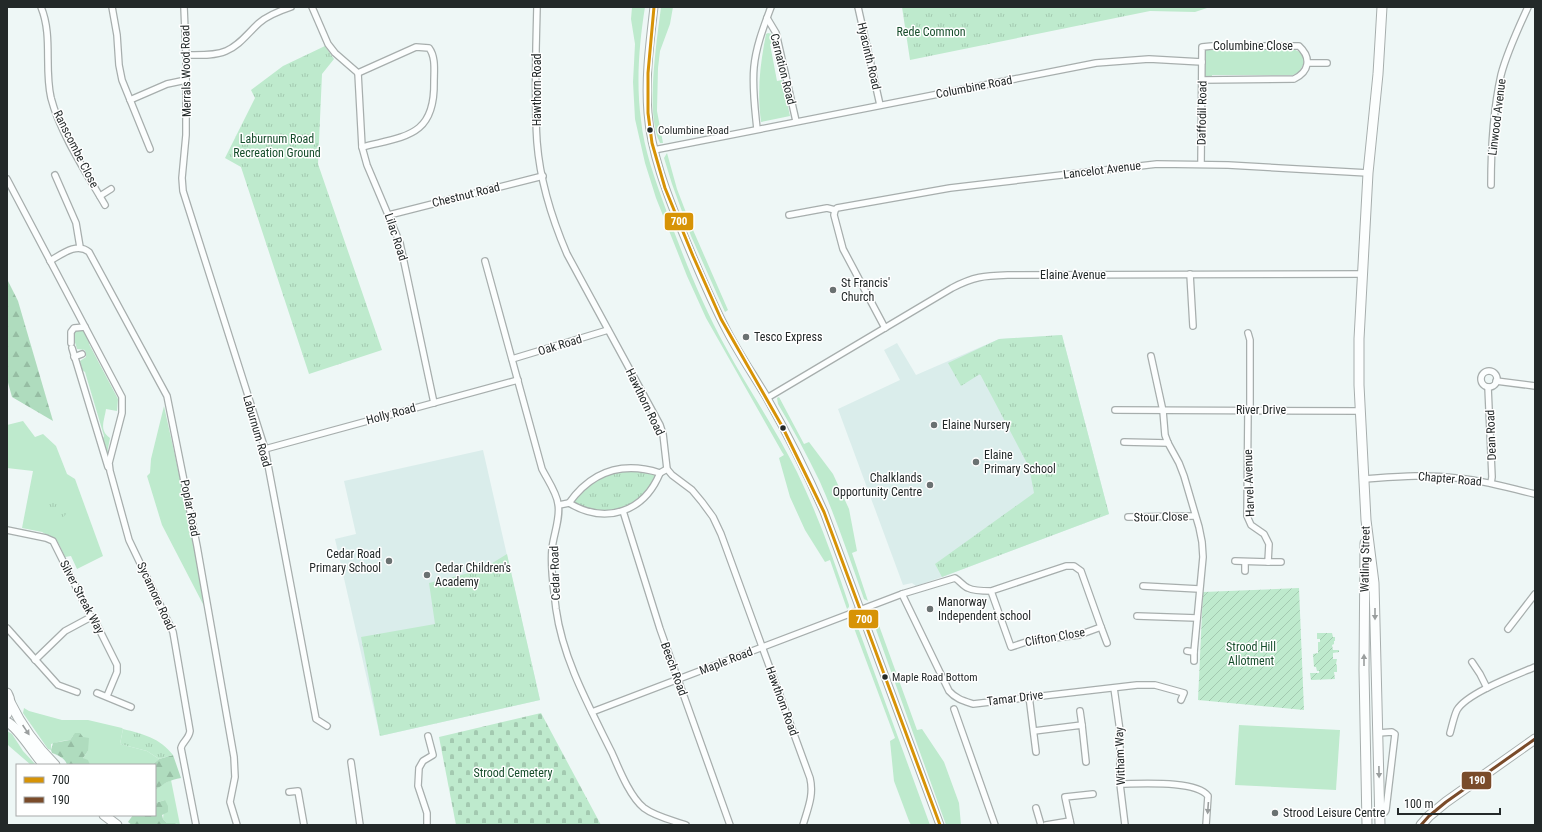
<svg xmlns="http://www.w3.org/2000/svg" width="1542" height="832" font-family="'Roboto Condensed',sans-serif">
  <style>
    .built { fill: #daedeb }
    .grass { fill: #beeacd }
    .forest { fill: url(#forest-firs) }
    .cemetery { fill: url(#cemetery-stones) }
    .park { fill: url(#park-tufts) }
    .garden { fill: url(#garden-furrows) }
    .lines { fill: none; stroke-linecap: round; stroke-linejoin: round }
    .minor-casing { stroke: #a7aead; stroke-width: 8 }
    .tertiary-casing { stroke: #a7aead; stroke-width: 9 }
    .primary-casing { stroke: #a7aead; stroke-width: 11 }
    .minor { stroke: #fcfefe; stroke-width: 5.5 }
    .tertiary { stroke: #fcfefe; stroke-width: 7 }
    .primary { stroke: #fcfefe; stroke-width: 9 }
    .bus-1-casing { stroke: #fff; stroke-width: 6 }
    .bus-2-casing { stroke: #fff; stroke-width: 6 }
    .bus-1 { stroke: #d79306; stroke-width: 3 }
    .bus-2 { stroke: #7a4b2a; stroke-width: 3 }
    .oneway { fill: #9a9e9e }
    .bus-dot { fill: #232929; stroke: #fff; stroke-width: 1.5 }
    .poi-dot { fill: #6a7171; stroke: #fff; stroke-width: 1.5 }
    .labels { text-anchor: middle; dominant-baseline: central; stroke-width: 3; stroke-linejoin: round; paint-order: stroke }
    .bus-label { font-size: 11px; fill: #232929; stroke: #fff; text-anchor: start }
    .park-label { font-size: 12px; fill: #164d2b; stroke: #fff }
    .street-label { font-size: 12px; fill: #232929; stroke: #fff }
    .poi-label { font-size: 12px; fill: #232929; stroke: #fff; text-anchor: start }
    .line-badge { stroke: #fff; stroke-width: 1.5 }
    .badge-label { font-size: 11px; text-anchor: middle; font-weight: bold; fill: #fff }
  </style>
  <defs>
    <pattern id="forest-firs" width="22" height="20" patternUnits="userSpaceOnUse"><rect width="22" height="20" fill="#afdcbe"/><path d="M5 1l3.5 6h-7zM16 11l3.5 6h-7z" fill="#96bda3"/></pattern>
    <pattern id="cemetery-stones" width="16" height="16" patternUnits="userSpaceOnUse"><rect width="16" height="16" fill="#beeacd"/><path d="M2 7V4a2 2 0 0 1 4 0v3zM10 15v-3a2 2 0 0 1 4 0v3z" fill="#a3c9b0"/></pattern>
    <pattern id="park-tufts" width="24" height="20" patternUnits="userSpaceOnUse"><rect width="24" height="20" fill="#beeacd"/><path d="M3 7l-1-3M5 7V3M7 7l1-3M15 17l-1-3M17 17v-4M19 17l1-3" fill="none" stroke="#a3c9b0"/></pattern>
    <pattern id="garden-furrows" width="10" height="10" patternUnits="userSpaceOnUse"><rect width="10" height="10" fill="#beeacd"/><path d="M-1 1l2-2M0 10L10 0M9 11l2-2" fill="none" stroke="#a3c9b0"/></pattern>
  </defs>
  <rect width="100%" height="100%" fill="#eef7f6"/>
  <!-- built -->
  <g class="built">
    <path d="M 1062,335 L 1109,514 L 942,577 L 916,586 L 912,583 L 903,585 L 838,409 L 900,380 L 884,350 L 897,343 L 916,375 L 999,339 Z"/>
    <path d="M 483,450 L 540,700 L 380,736 L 335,539 L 356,534 L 344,481 Z"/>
  </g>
  <!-- grass -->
  <g class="grass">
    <path d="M 632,7 L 645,7 C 639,44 636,83 641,120 C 644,150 655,179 665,207 C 682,254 701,302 725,346 C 748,389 776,429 797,472 C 818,515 834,560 849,605 L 849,607 L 847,609 L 830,560 L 825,562 L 805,530 L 790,497 L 779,458 L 784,455 L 782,452 L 706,318 L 687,276 L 656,198 L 645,163 L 635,119 L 633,82 L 635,44 L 631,19 Z"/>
    <path d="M 661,7 L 673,7 L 670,24 L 660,51 L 658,68 L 657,111 L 663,143 L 660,143 C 645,114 657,40 661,7 Z"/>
    <path d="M 768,33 L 772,34 L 774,37 L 775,43 L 770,44 L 777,81 L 782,80 L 790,116 L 761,122 C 757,90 760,65 766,34 Z"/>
    <path d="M 1207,48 L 1291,48 L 1302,53 L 1304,63 L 1299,72 L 1293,75 L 1212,75 L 1212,78 L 1207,78 L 1204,76 L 1204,51 Z"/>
    <path d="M 667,153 L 677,189 L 690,223 L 728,310 L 725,312 L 691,236 L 672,184 L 664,158 Z"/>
    <path d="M 79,330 L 83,331 L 91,343 L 89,344 L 118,399 L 117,411 L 106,409 C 104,422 99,430 110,438 L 107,454 L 102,441 L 104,436 L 85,372 L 82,370 L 80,361 L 86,357 L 85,350 L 77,349 L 73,336 L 74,332 Z"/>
    <path d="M 779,397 L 804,444 L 809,442 L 833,474 L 849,509 L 857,551 L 852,553 L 868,601 L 864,599 C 850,560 837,520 820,482 C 807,455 793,429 778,404 L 777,398 Z"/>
    <path d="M 164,406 L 196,551 L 205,608 L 162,525 L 147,476 L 150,473 L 151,459 Z"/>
    <path d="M 23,421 L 35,437 L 43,434 L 56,446 L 67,474 L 75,479 L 103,556 L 77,569 L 71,556 L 65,557 C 62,551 59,542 54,538 C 50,535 46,535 42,532 L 22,528 L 33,471 L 7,468 L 7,425 Z"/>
    <path d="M 873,609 L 917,730 L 922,729 L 944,762 L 959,803 L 961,825 L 946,825 L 869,610 Z"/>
    <path d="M 851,620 L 854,620 L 856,622 L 930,825 L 911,825 L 909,821 L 894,781 L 890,741 L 895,738 Z"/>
    <path d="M 24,708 L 29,711 L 62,720 L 88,720 L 122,728 L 123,729 L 120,744 L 147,751 L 159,759 L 152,765 L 90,765 L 83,758 L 88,751 L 83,737 L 73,736 L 70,740 L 62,741 L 51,744 L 51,750 L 48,749 L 23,713 Z"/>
    <path d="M 1239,725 L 1340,730 L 1336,790 L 1235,785 Z"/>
    <path d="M 7,731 L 12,734 L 23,751 L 36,765 L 31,765 L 9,746 L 7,744 Z"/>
    <path d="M 171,780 L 180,825 L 175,823 L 167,823 L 163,819 L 165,800 L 155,803 L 155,791 L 161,785 Z"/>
  </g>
  <!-- forest -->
  <g class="forest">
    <path d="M 7,279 L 18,301 L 53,421 L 12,397 L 7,379 Z"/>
    <path d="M 75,733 L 80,733 L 83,737 L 89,738 L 88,751 L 83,758 L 88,760 L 90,765 L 67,765 C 66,759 58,755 52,753 L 51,750 L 53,743 L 70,740 Z"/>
    <path d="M 173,755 L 181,778 C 170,780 163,783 155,791 L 155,765 L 152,765 L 159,759 Z"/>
    <path d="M 165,800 L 168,806 L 168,812 L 162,815 L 163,819 L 167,823 L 175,823 L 179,825 L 132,825 L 128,822 L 133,815 L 155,815 L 155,803 Z"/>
  </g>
  <!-- cemetery -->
  <path class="cemetery" d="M 541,713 L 601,825 L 456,825 L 439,737 Z"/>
  <!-- park -->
  <g class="park">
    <path d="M 902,7 L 1210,7 L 1195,12 L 1150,11 L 910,60 Z"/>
    <path d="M 325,46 L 334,59 L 322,74 L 318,164 L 382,350 L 309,374 L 241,167 L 225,158 L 255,98 L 251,90 L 283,66 Z"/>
    <path d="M 1062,335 L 1109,514 L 942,577 L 935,564 L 1034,493 L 1029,467 L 980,374 L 961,386 L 948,363 L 999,339 Z"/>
    <path d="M 635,469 L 656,474 C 642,509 605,520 572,502 L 587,485 L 609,473 Z"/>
    <circle cx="57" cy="508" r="11"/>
    <path d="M 507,554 L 540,700 L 380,736 L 361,637 L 435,624 L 429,583 L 481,570 Z"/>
    <path d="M 123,729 C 143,734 160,738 173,755 L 159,759 L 147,751 L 120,744 Z"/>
  </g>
  <!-- garden -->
  <g class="garden">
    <path d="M 1299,588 L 1304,710 L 1198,700 L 1203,592 Z"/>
    <path d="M 1317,633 L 1332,633 L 1333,637 L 1335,637 L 1335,641 L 1334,641 L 1334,644 L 1332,645 L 1333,650 L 1339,650 L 1339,652 L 1333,653 L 1333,659 L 1337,659 L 1336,664 L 1337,665 L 1337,672 L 1334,672 L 1335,679 L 1311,680 L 1310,673 L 1319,673 L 1319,671 L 1317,671 L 1316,667 L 1314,667 L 1313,654 L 1318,653 L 1318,642 L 1320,642 L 1320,639 L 1317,639 Z"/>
  </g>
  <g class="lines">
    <!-- minor casing -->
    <g class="minor-casing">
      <g id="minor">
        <path d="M 41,7 C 53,36 44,68 51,98 C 60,133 87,174 105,205"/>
        <path d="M 112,7 L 117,35 L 119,65 L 122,80 L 150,149"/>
        <path d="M 184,7 L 186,55 L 186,135 L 182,178 L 183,191 L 265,449 L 316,719 L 327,726"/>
        <path d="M 312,7 L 328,44 L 335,53 L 358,73"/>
        <path d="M 537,7 C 536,52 534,97 537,142 C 540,181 552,219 567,254 L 660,425 L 663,434 L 667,469 L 672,475 L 692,490 L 702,502 L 713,517 L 721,534 L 810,778 C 814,795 808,808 803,825"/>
        <path d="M 858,7 L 880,105"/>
        <path d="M 767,18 L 776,33 L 796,121"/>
        <path d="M 186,55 C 199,55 214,56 226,51 C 239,46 248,33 259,23 C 268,15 279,11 291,7"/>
        <path d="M 1308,63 L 1327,63"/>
        <path d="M 358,73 L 362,147 L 367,165 L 400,243 L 434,403"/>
        <path d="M 358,73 L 416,47 L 429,48 C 436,57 434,71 434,82 C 435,137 405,136 362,147"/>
        <path d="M 130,100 L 167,84 L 186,80"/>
        <path d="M 757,129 C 755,109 752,88 754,67 C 756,46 764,26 771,7"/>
        <path d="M 654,150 L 1096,63 L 1149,59 L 1202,62"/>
        <path d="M 1201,164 L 1202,47 L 1212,46 L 1299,46 C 1312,58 1309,72 1294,79 L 1202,80"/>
        <path d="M 55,175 L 76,223 L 80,247"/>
        <path d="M 7,179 L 122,397 L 122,413 L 109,463 L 110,471 L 129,540 L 173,632 L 190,731 C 189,739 182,742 181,748 L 196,825"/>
        <path d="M 1491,185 C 1491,148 1493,111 1501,75 C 1507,52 1518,29 1528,7"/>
        <path d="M 100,196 L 111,189"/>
        <path d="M 389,215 L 543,176"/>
        <path d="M 789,215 L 827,208 L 835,210"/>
        <path d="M 50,261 C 62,254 77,242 89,252 L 167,396 L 197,546 L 234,757 L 235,777 L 230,802 L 237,825"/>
        <path d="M 485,261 L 542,469 C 547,479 557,493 558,504 C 561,517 553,536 552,549 C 550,569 554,590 556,609 C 563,660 590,708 612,753 C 619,769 630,797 644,808 C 656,817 672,820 686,825"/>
        <path d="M 1190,274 L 1193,326"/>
        <path d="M 885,328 L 843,249 L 834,215 L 835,210 L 837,208 L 950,188 L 1157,164 L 1228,165 L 1368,173"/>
        <path d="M 1248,333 L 1250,340 L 1250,410"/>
        <path d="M 71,343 L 71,332 L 74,328 L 85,327"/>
        <path d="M 72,348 L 108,467"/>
        <path d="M 1151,356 L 1163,411 L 1165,435 L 1168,443 L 1179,463 L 1184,476 L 1199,527 L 1202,542 L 1203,557 L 1194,652 L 1187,651"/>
        <path d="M 74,357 L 82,354"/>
        <path d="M 512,359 L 608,330"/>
        <circle cx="1489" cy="379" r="8"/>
        <path d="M 1496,381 L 1535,386"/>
        <path d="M 1488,387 L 1492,477 L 1491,483"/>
        <path d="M 767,398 L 952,288 C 975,276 984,276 1010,275 L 1363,274"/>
        <path d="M 1115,410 L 1359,411"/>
        <path d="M 1124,442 L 1168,443"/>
        <path d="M 265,449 L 518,380"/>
        <path d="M 1363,479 C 1394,477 1425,474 1456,478 C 1483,480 1509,488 1535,494"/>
        <path d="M 569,503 C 606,525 644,512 660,473"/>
        <path d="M 559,505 L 569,503 C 592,471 622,461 660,473 L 667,469"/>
        <path d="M 623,511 L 660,629 L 730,825"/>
        <path d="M 1128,517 L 1195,516"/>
        <path d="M 7,530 L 46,538 L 53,541 L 91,617 L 95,621 L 117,665 L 117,672 L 107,696"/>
        <path d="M 1235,561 L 1268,562 L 1269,544 L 1264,534 L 1251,525 L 1247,516 L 1248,410"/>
        <path d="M 1268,562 L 1281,562"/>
        <path d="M 1245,571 L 1245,562"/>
        <path d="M 1143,586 L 1199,589"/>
        <path d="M 902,594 L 949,691 C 956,699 964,701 973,704 L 1137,685 L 1155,685 L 1184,693 L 1181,700"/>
        <path d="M 1137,616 L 1197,618"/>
        <path d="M 1101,627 L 1107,643"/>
        <path d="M 7,628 L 58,685 L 77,692"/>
        <path d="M 1508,629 L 1535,594"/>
        <path d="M 35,660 L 65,631 L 91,617"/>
        <path d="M 1194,661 L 1194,652"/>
        <path d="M 1472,662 L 1480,674 L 1487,688"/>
        <path d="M 1114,688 L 1120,731 L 1120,784 L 1125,825"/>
        <path d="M 97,693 L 131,707"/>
        <path d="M 1029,696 L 1036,752"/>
        <path d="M 954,709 L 995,825"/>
        <path d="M 1080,711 L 1082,725"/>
        <path d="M 592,712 L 902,594 L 955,578 C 960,581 963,586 968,588 C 974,591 984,591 991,591 L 1066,566 L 1074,566 L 1081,571 L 1101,627 L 1079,635 L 1029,641 L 1011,647 L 991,591"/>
        <path d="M 1034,731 L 1082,725 L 1086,762"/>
        <path d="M 1378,733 L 1392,732 L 1395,734 L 1386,810 L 1385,812 L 1380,813"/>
        <path d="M 1450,733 C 1452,726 1454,716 1457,710 C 1467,693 1516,675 1535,667"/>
        <path d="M 351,762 L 360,825"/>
        <path d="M 1120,784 C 1140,784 1196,780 1208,796 L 1206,825"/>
        <path d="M 289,792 L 298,791 L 304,825"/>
        <path d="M 1036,808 L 1041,825"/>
        <path d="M 427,825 L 427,813 L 418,786 L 419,768 L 423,761 L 433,755 L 428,736"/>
        <path d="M 1046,825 L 1070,821"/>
        <path d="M 1071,825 L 1065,797 L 1093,794"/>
      </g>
    </g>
    <!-- tertiary casing -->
    <g class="tertiary-casing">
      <path id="tertiary" d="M 654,7 C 650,42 645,78 648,113 C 651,153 667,194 682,231 C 696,265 710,299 727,331 C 739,354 754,376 767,398 C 788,435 807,473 824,512 L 940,825"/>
    </g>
    <!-- primary casing -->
    <g class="primary-casing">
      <g id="primary">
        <path d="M 1365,543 L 1364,670 L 1367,825"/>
        <path d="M 7,693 C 11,700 11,707 7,714"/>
        <path d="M 10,702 C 21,725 37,747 55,765"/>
        <path d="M 7,722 C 18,727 34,754 44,765"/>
        <path d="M 104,815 L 117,825"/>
        <path d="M 1380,825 L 1374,583 L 1366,520 L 1359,385 L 1359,339 L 1368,173 L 1378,74 L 1382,7"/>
        <path d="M 1421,825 L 1429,816 L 1446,802 L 1535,739"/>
      </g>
    </g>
    <!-- minor -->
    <use href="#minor" class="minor"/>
    <!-- tertiary -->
    <use href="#tertiary" class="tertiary"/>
    <!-- primary -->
    <use href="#primary" class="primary"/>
    <!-- bus-1 casing -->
    <g class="bus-1-casing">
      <path id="bus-1" d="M 654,7 L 648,73 L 648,113 L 652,143 L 665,188 L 693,256 L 721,319 L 782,426 L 824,512 L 940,825"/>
    </g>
    <!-- bus-2 casing -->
    <g class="bus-2-casing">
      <path id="bus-2" d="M 1421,825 L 1429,816 L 1446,802 L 1535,739"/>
    </g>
    <!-- bus-1 -->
    <use href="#bus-1" class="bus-1"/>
    <!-- bus-2 -->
    <use href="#bus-2" class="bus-2"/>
  </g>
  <!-- one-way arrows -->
  <defs><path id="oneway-solid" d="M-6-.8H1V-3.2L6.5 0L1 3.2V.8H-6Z"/></defs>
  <g class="oneway">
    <use href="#oneway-solid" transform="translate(1375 614) rotate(90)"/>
    <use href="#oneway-solid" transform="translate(1364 660) rotate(-90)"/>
    <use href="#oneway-solid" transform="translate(26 730) rotate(56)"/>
    <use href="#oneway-solid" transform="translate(1379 772) rotate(89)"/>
    <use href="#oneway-solid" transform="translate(1208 808) rotate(94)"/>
  </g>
  <!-- markers -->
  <g class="bus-dot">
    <circle cx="650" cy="130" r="3.5"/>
    <circle cx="783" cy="428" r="3.5"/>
    <circle cx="885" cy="677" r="3.5"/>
  </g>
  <g class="poi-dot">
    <circle cx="833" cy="290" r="4"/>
    <circle cx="746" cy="337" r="4"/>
    <circle cx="934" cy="425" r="4"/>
    <circle cx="976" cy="462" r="4"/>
    <circle cx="930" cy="485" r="4"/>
    <circle cx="389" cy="561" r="4"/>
    <circle cx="427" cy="575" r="4"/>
    <circle cx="930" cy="609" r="4"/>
    <circle cx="1275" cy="813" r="4"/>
  </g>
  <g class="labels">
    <!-- bus labels -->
    <g class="bus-label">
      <text x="658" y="130">Columbine Road</text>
      <text x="892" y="677">Maple Road Bottom</text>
    </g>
    <!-- park labels -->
    <g class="park-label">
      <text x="931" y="32">Rede Common</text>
      <text x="277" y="139">Laburnum Road<tspan x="277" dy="14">Recreation Ground</tspan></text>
      <text x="1251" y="647">Strood Hill<tspan x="1251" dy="14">Allotment</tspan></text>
      <text x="513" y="773">Strood Cemetery</text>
    </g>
    <!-- street labels -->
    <g class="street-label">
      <text x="1253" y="46">Columbine Close</text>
      <text transform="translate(869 56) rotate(77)">Hyacinth Road</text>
      <text transform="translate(783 69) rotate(76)">Carnation Road</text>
      <text transform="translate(186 71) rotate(-91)">Merrals Wood Road</text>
      <text transform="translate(974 87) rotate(-11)">Columbine Road</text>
      <text transform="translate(537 90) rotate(-90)">Hawthorn Road</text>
      <text transform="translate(1202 113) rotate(-89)">Daffodil Road</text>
      <text transform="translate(1497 117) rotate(-83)">Linwood Avenue</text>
      <text transform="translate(76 149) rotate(63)">Ranscombe Close</text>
      <text transform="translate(1102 170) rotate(-7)">Lancelot Avenue</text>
      <text transform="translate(466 195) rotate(-14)">Chestnut Road</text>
      <text transform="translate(396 237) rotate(72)">Lilac Road</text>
      <text x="1073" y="275">Elaine Avenue</text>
      <text transform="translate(560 345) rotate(-17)">Oak Road</text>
      <text transform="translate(645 402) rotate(64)">Hawthorn Road</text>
      <text x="1261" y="410">River Drive</text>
      <text transform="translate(391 414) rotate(-15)">Holly Road</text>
      <text transform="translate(257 431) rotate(74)">Laburnum Road</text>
      <text transform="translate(1491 435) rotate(-92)">Dean Road</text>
      <text transform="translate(1450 479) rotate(5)">Chapter Road</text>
      <text transform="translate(1249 483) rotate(-92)">Harvel Avenue</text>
      <text transform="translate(190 508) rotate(79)">Poplar Road</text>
      <text transform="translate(1161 517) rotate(-1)">Stour Close</text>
      <text transform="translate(1365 559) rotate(-89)">Watling Street</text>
      <text transform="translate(555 573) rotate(-92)">Cedar Road</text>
      <text transform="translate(156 596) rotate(65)">Sycamore Road</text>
      <text transform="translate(82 597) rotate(62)">Silver Streak Way</text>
      <text transform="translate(1055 637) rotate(-10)">Clifton Close</text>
      <text transform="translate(726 661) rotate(-21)">Maple Road</text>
      <text transform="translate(674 669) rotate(70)">Beech Road</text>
      <text transform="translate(1015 698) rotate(-7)">Tamar Drive</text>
      <text transform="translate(782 701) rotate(70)">Hawthorn Road</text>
      <text transform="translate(1120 756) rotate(-92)">Witham Way</text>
    </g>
    <!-- poi labels -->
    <g class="poi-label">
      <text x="841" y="283">St Francis'<tspan x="841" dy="14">Church</tspan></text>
      <text x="754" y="337">Tesco Express</text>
      <text x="942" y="425">Elaine Nursery</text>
      <text x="984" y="455">Elaine<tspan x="984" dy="14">Primary School</tspan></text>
      <text x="922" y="478" text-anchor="end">Chalklands<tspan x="922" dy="14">Opportunity Centre</tspan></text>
      <text x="381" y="554" text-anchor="end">Cedar Road<tspan x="381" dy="14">Primary School</tspan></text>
      <text x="435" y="568">Cedar Children's<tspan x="435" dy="14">Academy</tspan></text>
      <text x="938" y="602">Manorway<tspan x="938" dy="14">Independent school</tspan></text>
      <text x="1283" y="813">Strood Leisure Centre</text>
    </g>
  </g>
  <g class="line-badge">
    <rect x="664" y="212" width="30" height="19" rx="4" fill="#d79306"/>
    <rect x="848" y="609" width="31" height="20" rx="4" fill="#d79306"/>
    <rect x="1461" y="771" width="31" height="19" rx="4" fill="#7a4b2a"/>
  </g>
  <g class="badge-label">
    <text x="679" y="225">700</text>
    <text x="864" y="623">700</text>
    <text x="1477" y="784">190</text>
  </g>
  <!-- border -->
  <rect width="1542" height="832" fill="none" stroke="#232929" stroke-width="16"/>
  <!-- legend -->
  <rect x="16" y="764" width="140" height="52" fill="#ffffff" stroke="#a7a9a9"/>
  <rect x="24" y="777" width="20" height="6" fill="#d79306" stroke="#a7a9a9"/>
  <text x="52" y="784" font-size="12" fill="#232929">700</text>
  <rect x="24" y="797" width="20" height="6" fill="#7a4b2a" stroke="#a7a9a9"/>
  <text x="52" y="804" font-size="12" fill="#232929">190</text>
  <!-- scale -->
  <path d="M1398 808v6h102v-6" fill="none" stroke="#232929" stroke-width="2"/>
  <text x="1404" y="808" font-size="12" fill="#232929" stroke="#ffffff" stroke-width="3" paint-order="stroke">100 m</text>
</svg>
